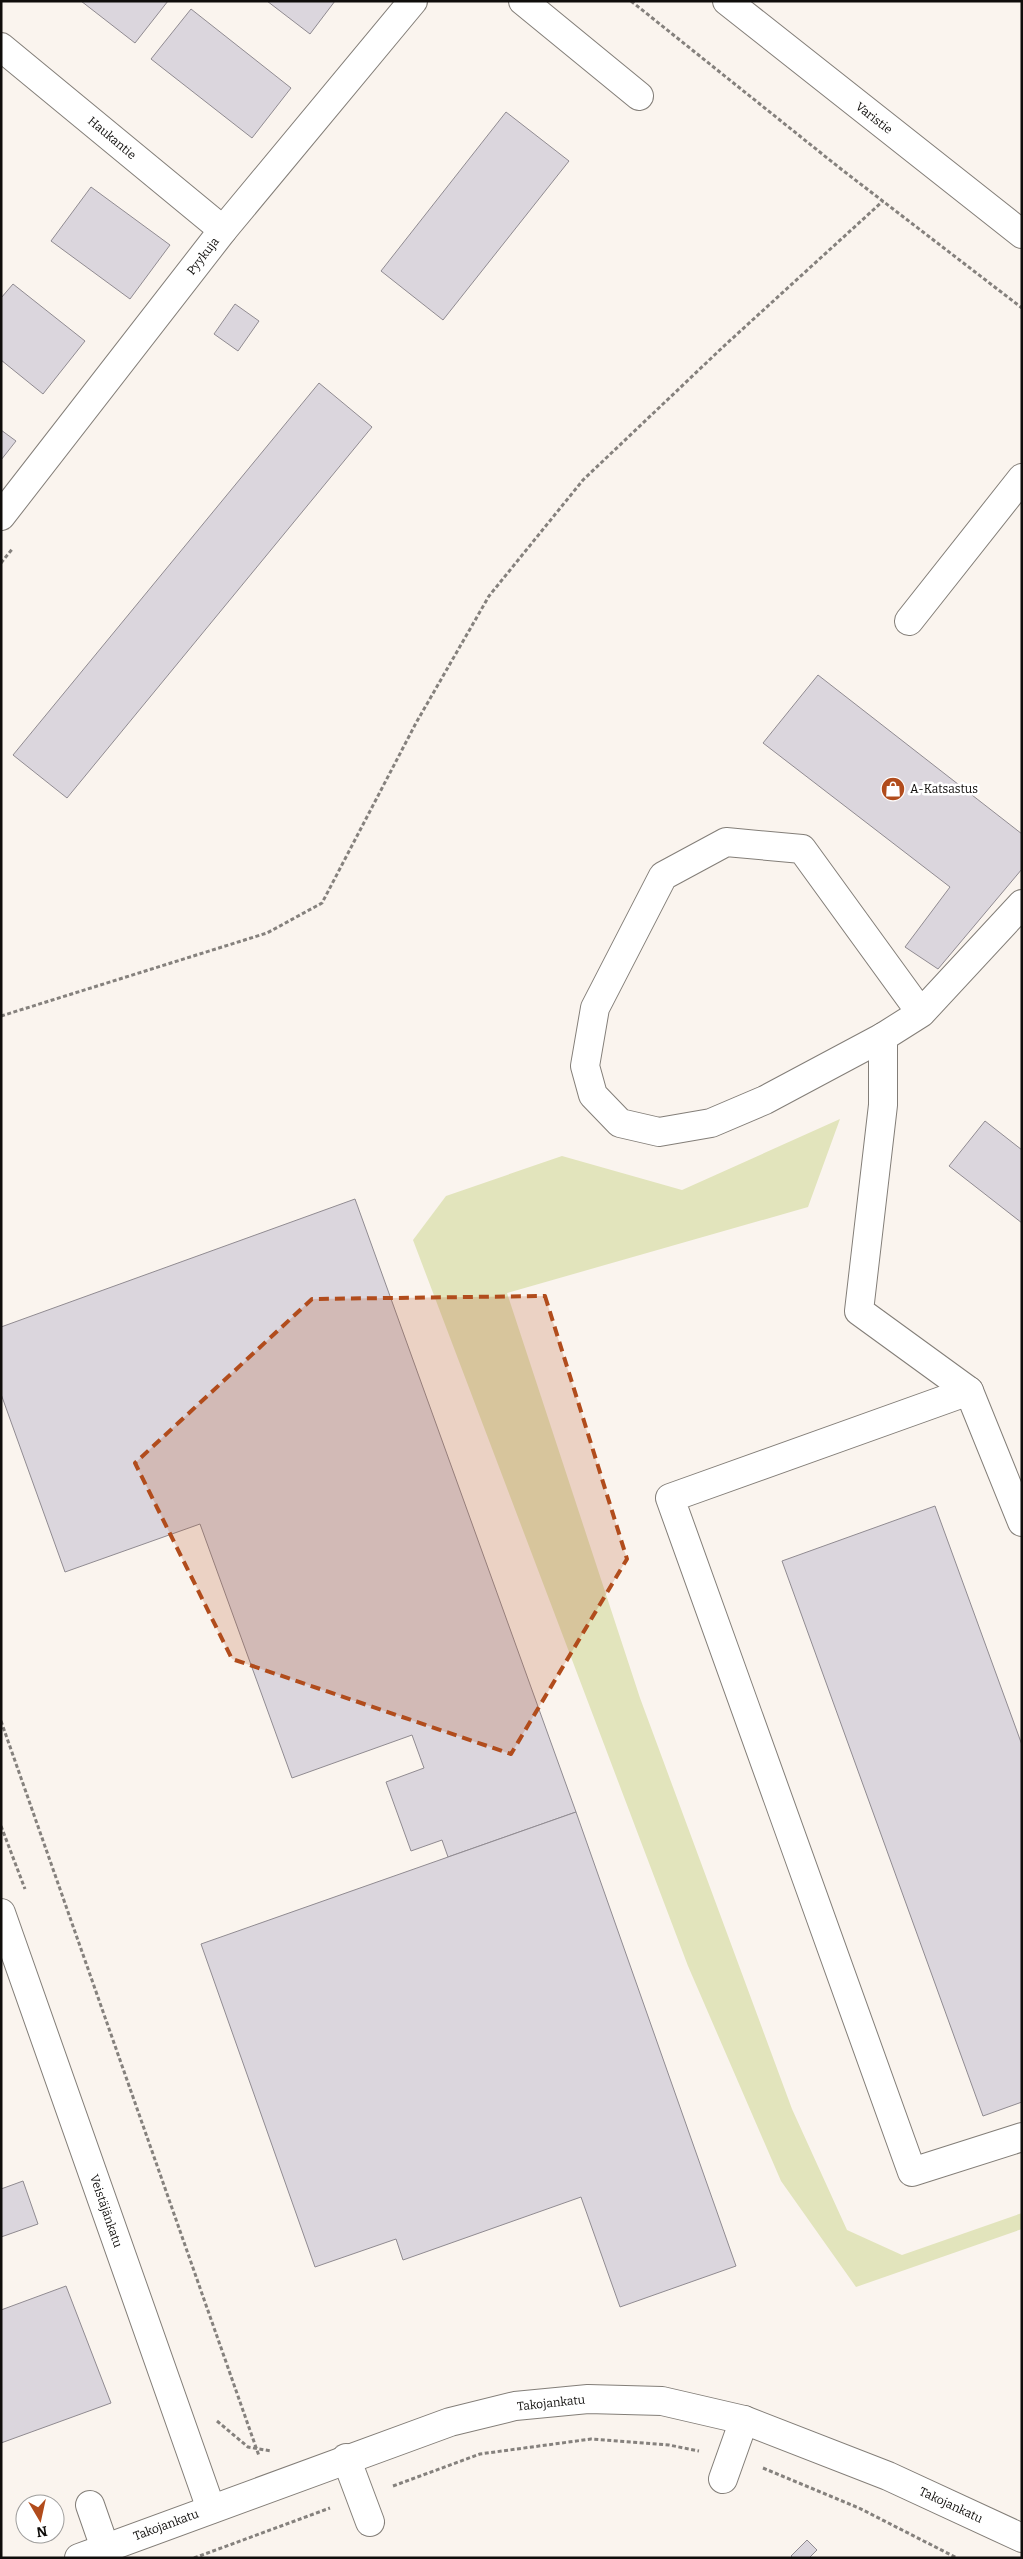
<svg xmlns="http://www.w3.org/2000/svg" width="1023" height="2559" font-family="Bitter,serif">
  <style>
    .green { fill: #e2e4bc }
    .building { fill: #dbd6dd; stroke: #908b91 }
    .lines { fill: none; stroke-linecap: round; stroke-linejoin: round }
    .minor-casing { stroke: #837e78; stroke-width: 30 }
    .path { stroke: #85817d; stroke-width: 3; stroke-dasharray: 4 2.5; stroke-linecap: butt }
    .minor { stroke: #fff; stroke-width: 28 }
    .marked { fill: #b14c1c; fill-opacity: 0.2; stroke: #b14c1c; stroke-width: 4; stroke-dasharray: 10 6; stroke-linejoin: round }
    .labels { text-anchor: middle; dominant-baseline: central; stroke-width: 5; stroke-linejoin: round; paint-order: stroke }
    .street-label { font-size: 12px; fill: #0f0d0b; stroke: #fff }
    .poi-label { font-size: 12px; fill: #0f0d0b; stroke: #fff; text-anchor: start }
  </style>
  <rect width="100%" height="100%" fill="#faf4ee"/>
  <!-- green -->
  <path class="green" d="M 840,1119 L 808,1207 L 507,1293 L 640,1698 L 792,2109 L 847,2230 L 902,2255 L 1022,2213 L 1022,2229 L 856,2287 L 781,2181 L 688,1966 L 413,1240 L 446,1196 L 562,1156 L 682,1190 Z"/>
  <!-- building -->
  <g class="building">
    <path d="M 81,1 L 168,1 L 135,43 Z"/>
    <path d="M 267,1 L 335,1 L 310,34 Z"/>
    <path d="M 191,9 L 291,88 L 252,138 L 151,59 Z"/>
    <path d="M 506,112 L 569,161 L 443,320 L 381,271 Z"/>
    <path d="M 91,187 L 170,245 L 130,299 L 51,241 Z"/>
    <path d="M 13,284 L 85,341 L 43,394 L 1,360 L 1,298 Z"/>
    <path d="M 235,304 L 259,321 L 238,351 L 214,334 Z"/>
    <path d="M 319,383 L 372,427 L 67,798 L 13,755 Z"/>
    <path d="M 1,430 L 16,441 L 1,460 Z"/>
    <path d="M 818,675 L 1022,834 L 1022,869 L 938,969 L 905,947 L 950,887 L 763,743 Z"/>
    <path d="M 985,1121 L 1022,1150 L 1022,1223 L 949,1166 Z"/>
    <path d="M 355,1199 L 576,1812 L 448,1857 L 442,1840 L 411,1851 L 386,1782 L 424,1768 L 412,1735 L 292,1778 L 200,1524 L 65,1572 L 1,1394 L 1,1327 Z"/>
    <path d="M 935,1506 L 1022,1745 L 1022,2102 L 983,2116 L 782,1561 Z"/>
    <path d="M 576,1812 L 736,2266 L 620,2307 L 581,2197 L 403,2260 L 396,2239 L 315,2267 L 201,1944 Z"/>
    <path d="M 23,2181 L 38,2224 L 1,2237 L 1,2189 Z"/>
    <path d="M 66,2286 L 111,2403 L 1,2443 L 1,2310 Z"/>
    <path d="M 807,2540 L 817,2550 L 809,2558 L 793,2558 L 791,2556 Z"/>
  </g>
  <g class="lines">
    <!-- minor casing -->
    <g class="minor-casing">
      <g id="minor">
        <path d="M 523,1 L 639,96"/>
        <path d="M 727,1 L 1022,234"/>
        <path d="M 1,47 L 223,230"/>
        <path d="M 1,516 L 223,230 L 413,1"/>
        <path d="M 909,621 L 1022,478"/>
        <path d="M 921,1013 L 802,849 L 726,842 L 663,876 L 595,1008 L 585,1066 L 593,1095 L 620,1123 L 659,1132 L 711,1123 L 765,1100 L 883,1037 L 921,1013 L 1022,904"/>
        <path d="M 883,1037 L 883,1105 L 859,1311 L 969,1391 L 1022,1522"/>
        <path d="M 969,1391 L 670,1498 L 912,2172 L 1022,2137"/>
        <path d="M 1,1913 L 211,2509"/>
        <path d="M 346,2458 L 370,2522"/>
        <path d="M 723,2479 L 744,2420"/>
        <path d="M 90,2505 L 105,2548"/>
        <path d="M 79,2558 L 450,2422 L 515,2406 L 588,2399 L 662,2401 L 744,2420 L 888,2476 L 1022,2538"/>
      </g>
    </g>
    <!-- path -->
    <g class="path">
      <path d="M 631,1 L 841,169 L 1022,308"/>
      <path d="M 1,563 L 13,548"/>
      <path d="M 1,1016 L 267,933 L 322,903 L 416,723 L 489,596 L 583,480 L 724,346 L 883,201"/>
      <path d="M 1,1721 L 259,2456"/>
      <path d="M 1,1826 L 25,1889"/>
      <path d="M 217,2421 L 248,2447 L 271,2451"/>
      <path d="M 763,2468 L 859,2508 L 957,2558"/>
      <path d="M 393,2486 L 480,2454 L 591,2439 L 669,2445 L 699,2451"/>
      <path d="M 194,2558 L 330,2508"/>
    </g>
    <!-- minor -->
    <use href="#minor" class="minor"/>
  </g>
  <!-- marked area -->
  <path class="marked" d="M 545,1296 L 627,1559 L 511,1754 L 232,1659 L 135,1463 L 312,1299 Z"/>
  <!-- icons -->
  <defs>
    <g id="shop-disc" transform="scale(1.25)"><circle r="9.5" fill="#b14c1c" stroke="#fff"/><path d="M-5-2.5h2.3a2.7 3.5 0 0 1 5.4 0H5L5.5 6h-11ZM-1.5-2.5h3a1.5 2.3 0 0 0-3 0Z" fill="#fff"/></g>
  </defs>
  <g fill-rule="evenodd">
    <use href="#shop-disc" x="893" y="789"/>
  </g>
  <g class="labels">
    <!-- street labels -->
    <g class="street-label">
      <text transform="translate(874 118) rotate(38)">Varistie</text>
      <text transform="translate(112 138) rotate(40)">Haukantie</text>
      <text transform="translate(203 256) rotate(-52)">Pyykuja</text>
      <text transform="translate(106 2211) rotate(71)">Veistäjänkatu</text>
      <text transform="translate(551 2403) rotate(-6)">Takojankatu</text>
      <text transform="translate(951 2505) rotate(25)">Takojankatu</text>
      <text transform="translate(166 2525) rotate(-20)">Takojankatu</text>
    </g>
    <!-- poi labels -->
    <g class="poi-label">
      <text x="910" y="789">A-Katsastus</text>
    </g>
  </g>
  <!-- border -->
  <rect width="1023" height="2559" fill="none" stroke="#0f0d0b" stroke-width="5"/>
  <!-- north arrow -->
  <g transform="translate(40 2519) rotate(171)"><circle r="24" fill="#ffffff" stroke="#9f9e9d"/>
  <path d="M0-4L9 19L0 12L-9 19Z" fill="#b14c1c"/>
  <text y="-8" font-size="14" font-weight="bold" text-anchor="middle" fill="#0f0d0b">N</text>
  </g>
</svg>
